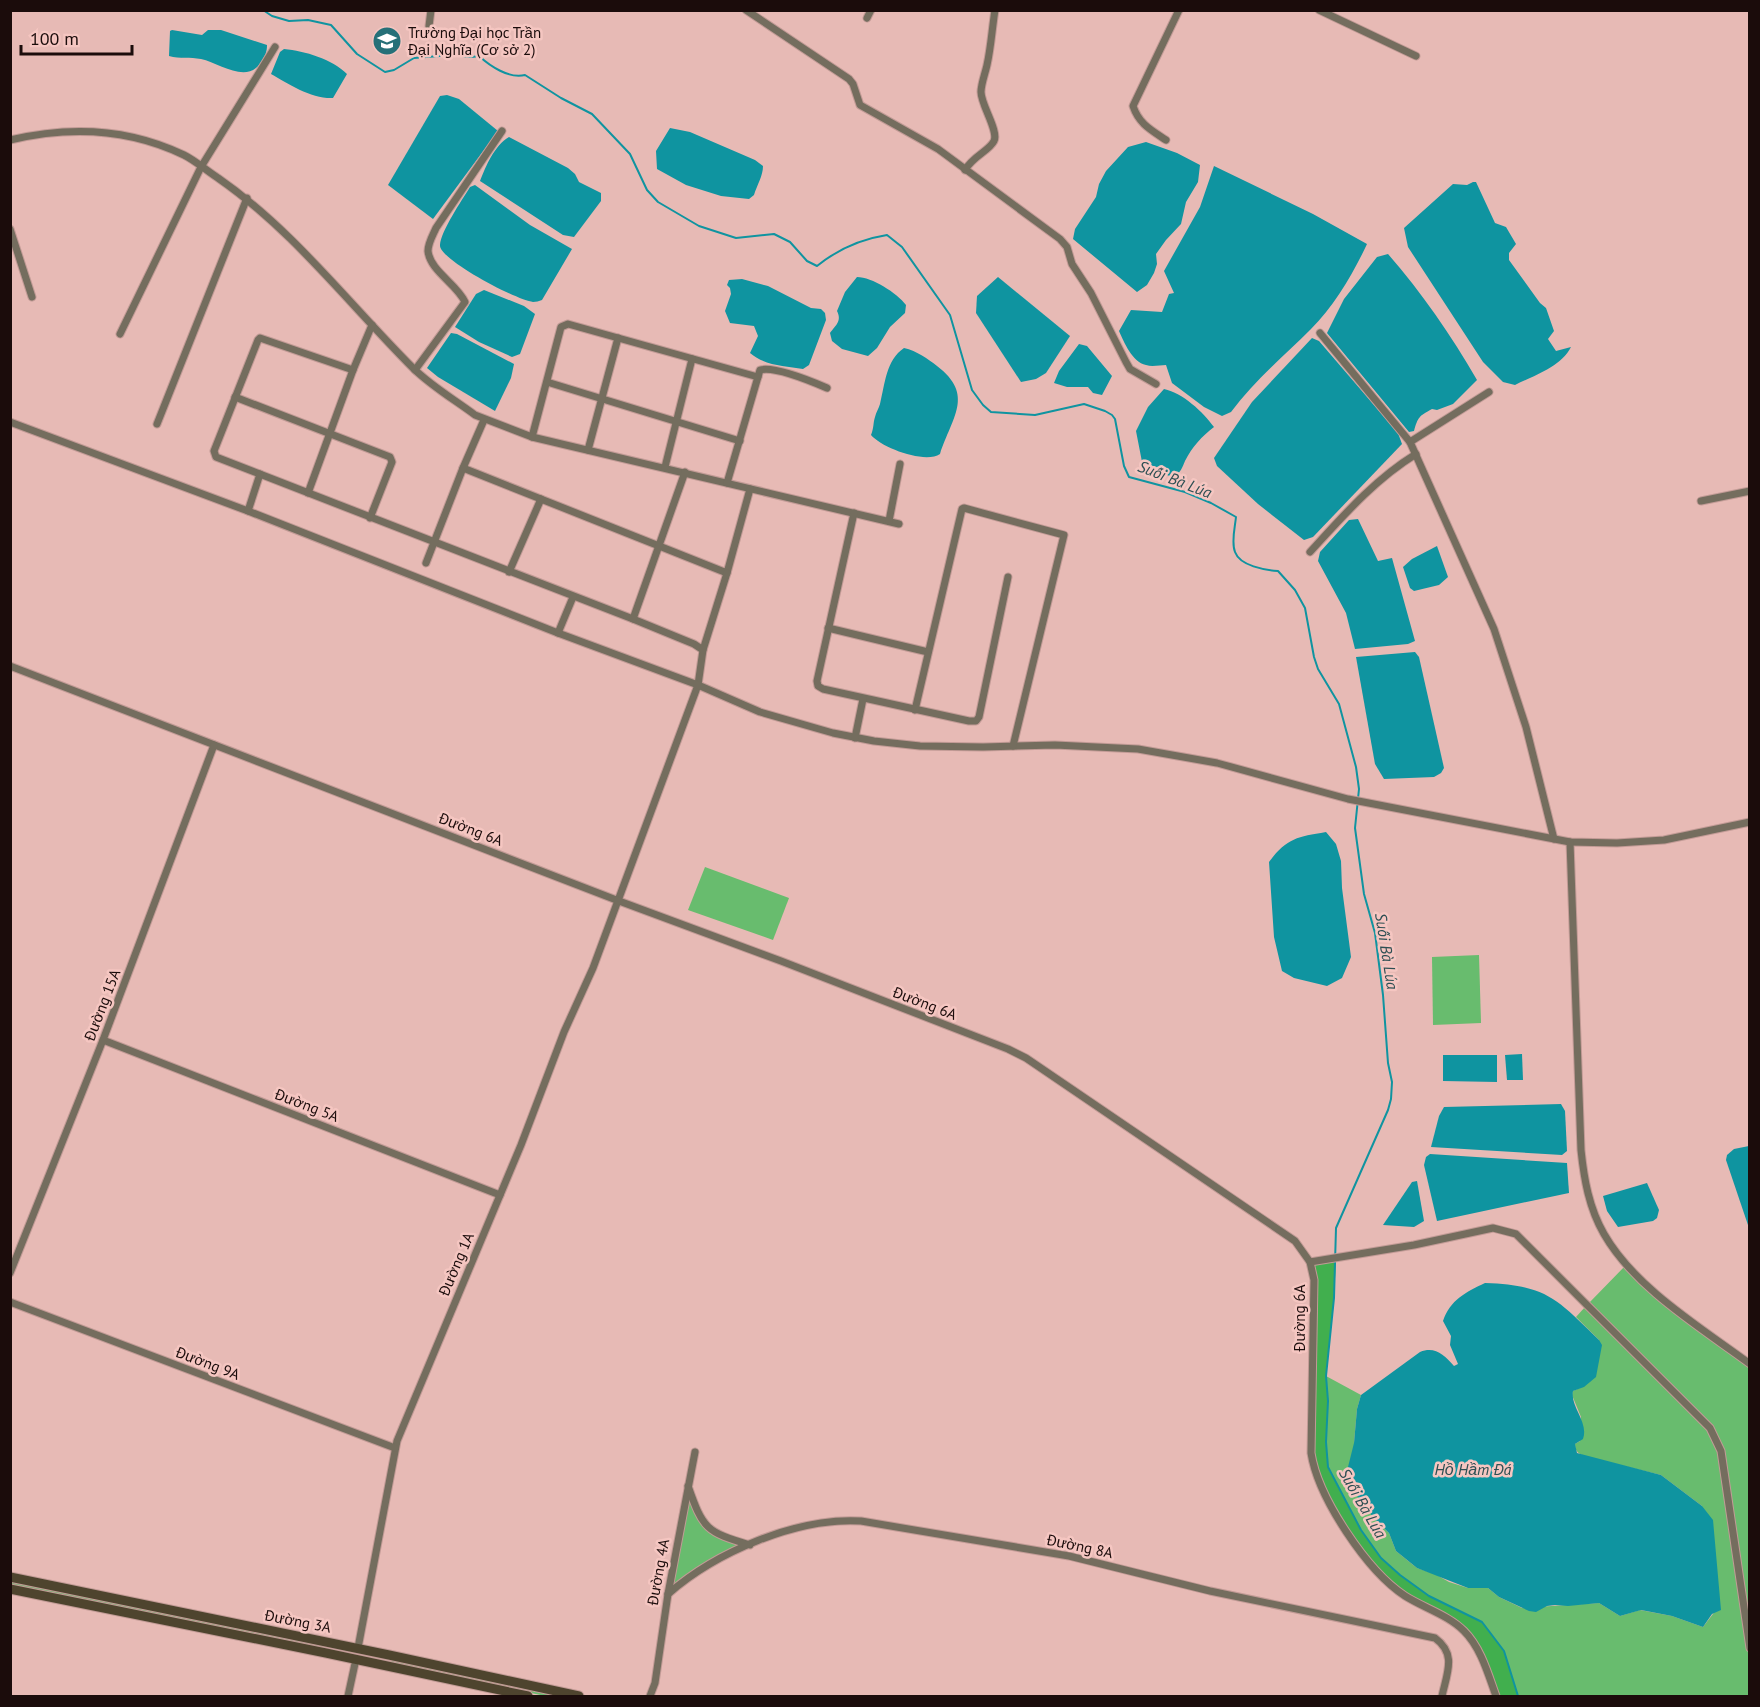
<svg xmlns="http://www.w3.org/2000/svg" width="1760" height="1707" font-family="'PT Sans',sans-serif">
  <style>
    .green { fill: #68bc6e }
    .forest { fill: #41af4e }
    .water { fill: #0f94a0 }
    .lines { fill: none; stroke-linecap: round; stroke-linejoin: round }
    .stream { stroke: #0f94a0; stroke-width: 2 }
    .street-casing { stroke: #c29b96; stroke-width: 9 }
    .secondary-casing { stroke: #c29b96; stroke-width: 11 }
    .street { stroke: #746d5e; stroke-width: 7 }
    .secondary { stroke: #4e442e; stroke-width: 9 }
    .labels { text-anchor: middle; dominant-baseline: central; stroke-width: 5; stroke-linejoin: round; paint-order: stroke }
    .poi-label { font-size: 15px; fill: #1b0c0b; stroke: #f5c6c1; text-anchor: start }
    .street-label { font-size: 15px; fill: #1b0c0b; stroke: #f5c6c1 }
    .water-label { font-size: 16px; font-style: italic; fill: #2e4f53; stroke: #f5c6c1 }
  </style>
  <rect width="100%" height="100%" fill="#e7bab5"/>
  <!-- green -->
  <g class="green">
    <path d="M 705,867 L 789,898 L 773,940 L 688,910 Z"/>
    <path d="M 1479,955 L 1481,1023 L 1433,1025 L 1432,957 Z"/>
    <path d="M 1625,1266 L 1676,1312 L 1749,1368 L 1749,1696 L 1518,1696 L 1504,1651 L 1482,1622 L 1429,1596 L 1400,1575 L 1381,1558 L 1361,1530 L 1328,1467 L 1326,1442 L 1328,1401 L 1326,1376 L 1361,1395 L 1357,1409 L 1354,1443 L 1373,1517 L 1389,1533 L 1396,1551 L 1407,1560 L 1417,1568 L 1435,1574 L 1449,1582 L 1468,1588 L 1488,1588 L 1499,1597 L 1522,1608 L 1599,1603 L 1620,1616 L 1640,1610 L 1672,1616 L 1703,1627 L 1716,1610 L 1702,1506 L 1661,1475 L 1587,1457 C 1580,1454 1575,1453 1575,1444 L 1580,1441 L 1581,1417 L 1572,1395 L 1573,1391 L 1584,1386 L 1599,1340 L 1576,1317 L 1585,1307 L 1707,1430 L 1724,1450 L 1712,1426 L 1589,1303 Z"/>
    <path d="M 689,1496 C 700,1529 709,1536 743,1546 L 700,1566 L 672,1587 Z"/>
    <path d="M 10,1581 L 323,1645 L 323,1648 L 11,1585 Z"/>
    <path d="M 392,1660 L 561,1696 L 545,1696 L 391,1663 Z"/>
  </g>
  <!-- forest -->
  <path class="forest" d="M 1336,1259 L 1334,1298 L 1326,1376 L 1328,1401 L 1326,1442 L 1328,1468 L 1361,1530 L 1381,1558 L 1400,1575 L 1429,1596 L 1482,1622 L 1504,1651 L 1518,1696 L 1499,1696 C 1491,1675 1471,1639 1456,1621 C 1446,1610 1417,1601 1404,1592 C 1368,1566 1320,1496 1314,1453 L 1313,1264 Z"/>
  <!-- water -->
  <g class="water">
    <path d="M 172,30 L 202,35 L 208,30 L 221,30 L 267,45 C 267,52 265,56 261,62 C 247,85 220,63 201,59 C 190,57 180,59 169,56 L 170,31 Z"/>
    <path d="M 284,49 C 305,51 332,59 347,74 L 333,98 C 312,99 288,84 271,74 L 280,52 Z"/>
    <path d="M 447,95 L 459,99 L 498,131 L 433,219 L 388,185 L 440,96 Z"/>
    <path d="M 670,128 L 690,132 L 755,160 L 763,166 C 763,176 757,185 754,195 L 749,199 L 721,196 L 686,185 L 657,169 L 656,151 Z"/>
    <path d="M 509,137 L 568,168 L 575,174 L 579,182 L 601,193 L 601,201 L 574,237 L 563,235 L 480,181 C 486,166 494,146 509,137 Z"/>
    <path d="M 1146,142 L 1177,153 L 1200,165 L 1198,182 L 1186,202 L 1181,224 L 1166,240 L 1156,254 L 1157,264 L 1154,273 L 1147,285 L 1137,292 L 1073,239 L 1075,229 L 1096,197 L 1099,184 L 1106,171 L 1128,147 Z"/>
    <path d="M 1214,166 L 1313,214 L 1367,244 C 1353,274 1334,306 1311,329 C 1284,356 1254,381 1231,412 L 1222,416 L 1204,407 L 1172,383 L 1166,365 C 1160,365 1152,367 1146,365 C 1132,362 1124,342 1119,331 L 1131,310 L 1162,312 L 1169,294 L 1174,293 L 1164,271 L 1200,207 Z"/>
    <path d="M 1473,182 L 1476,182 L 1495,223 L 1506,227 L 1516,244 L 1509,253 L 1509,260 L 1540,303 L 1546,308 L 1554,331 L 1548,339 L 1556,351 L 1571,347 C 1561,367 1533,376 1515,385 L 1503,382 L 1483,362 L 1408,247 L 1404,228 L 1453,184 L 1467,185 Z"/>
    <path d="M 475,185 L 530,225 L 572,249 L 542,300 C 539,301 536,302 533,302 C 518,301 438,259 440,245 C 441,231 462,200 470,187 Z"/>
    <path d="M 1388,254 C 1422,293 1451,335 1477,380 L 1453,404 L 1437,410 L 1432,409 C 1419,416 1418,417 1414,431 L 1409,432 L 1327,333 L 1344,299 L 1377,257 Z"/>
    <path d="M 857,277 C 872,277 897,293 906,305 L 905,313 L 890,327 L 877,348 L 868,356 L 842,349 L 832,341 L 830,333 C 836,325 842,321 837,311 L 845,292 Z"/>
    <path d="M 998,277 L 1070,336 L 1046,373 L 1036,379 L 1021,382 L 976,313 L 977,296 Z"/>
    <path d="M 742,279 L 768,286 L 811,308 L 821,309 L 825,313 L 826,320 L 809,365 L 803,369 C 785,366 765,366 750,353 L 758,336 L 754,326 L 730,323 L 725,311 L 731,294 L 730,288 L 727,285 L 729,280 Z"/>
    <path d="M 484,290 L 524,306 L 535,314 L 520,354 L 512,357 L 479,342 L 455,327 L 476,294 Z"/>
    <path d="M 451,333 L 457,334 L 514,364 L 511,378 L 495,411 L 438,377 L 427,368 Z"/>
    <path d="M 1312,338 L 1319,341 L 1398,433 L 1402,444 L 1313,537 L 1304,540 L 1258,504 L 1217,466 L 1214,458 L 1252,402 Z"/>
    <path d="M 1079,344 L 1087,346 L 1112,376 L 1102,395 L 1093,393 L 1088,387 L 1067,387 L 1054,383 L 1059,371 Z"/>
    <path d="M 904,348 C 917,351 928,359 937,366 C 975,395 952,417 940,454 C 925,464 882,448 871,435 C 874,428 873,423 875,417 C 876,412 879,408 880,404 C 885,384 886,360 904,348 Z"/>
    <path d="M 1164,389 C 1183,393 1203,412 1214,427 C 1202,436 1192,447 1185,461 C 1182,468 1181,472 1174,477 L 1155,472 L 1143,467 L 1136,431 L 1148,407 Z"/>
    <path d="M 1358,519 L 1378,561 L 1392,558 L 1415,641 L 1408,644 L 1355,649 L 1346,613 L 1318,561 L 1320,552 L 1349,520 Z"/>
    <path d="M 1437,546 L 1448,577 L 1439,585 L 1414,591 L 1410,588 L 1403,567 L 1412,559 Z"/>
    <path d="M 1415,652 L 1419,657 L 1444,768 L 1441,773 L 1434,777 L 1384,779 L 1375,764 L 1356,657 Z"/>
    <path d="M 1326,832 L 1336,844 L 1341,861 L 1342,888 L 1351,957 L 1342,978 L 1327,986 L 1294,978 L 1282,971 L 1274,937 L 1269,862 C 1287,838 1297,837 1326,832 Z"/>
    <path d="M 1522,1054 L 1523,1080 L 1507,1080 L 1505,1055 Z"/>
    <path d="M 1443,1055 L 1497,1055 L 1497,1082 L 1443,1081 Z"/>
    <path d="M 1561,1104 L 1565,1111 L 1567,1151 L 1562,1155 L 1431,1147 L 1439,1116 L 1444,1107 Z"/>
    <path d="M 1749,1146 L 1750,1146 L 1749,1228 L 1726,1160 L 1727,1155 L 1734,1149 Z"/>
    <path d="M 1430,1154 L 1567,1163 L 1569,1193 L 1437,1221 L 1424,1165 L 1426,1157 Z"/>
    <path d="M 1417,1181 L 1424,1221 L 1414,1227 L 1383,1225 L 1412,1182 Z"/>
    <path d="M 1647,1183 L 1659,1210 L 1657,1218 L 1653,1221 L 1618,1227 L 1607,1211 L 1603,1196 Z"/>
    <path d="M 1485,1283 C 1547,1285 1557,1299 1599,1340 L 1602,1345 L 1596,1377 L 1584,1387 L 1573,1391 C 1570,1407 1589,1422 1583,1439 L 1575,1444 L 1577,1453 L 1661,1475 L 1702,1506 L 1713,1520 L 1721,1610 L 1712,1614 L 1703,1627 L 1672,1616 L 1641,1610 L 1620,1616 L 1599,1603 L 1568,1606 L 1555,1605 L 1547,1606 L 1536,1612 L 1529,1611 L 1499,1597 L 1488,1588 L 1468,1588 L 1417,1568 L 1396,1551 L 1389,1533 L 1373,1517 L 1355,1493 L 1347,1471 L 1354,1443 L 1357,1409 L 1361,1395 L 1420,1352 C 1435,1346 1444,1355 1454,1366 L 1458,1364 L 1450,1345 L 1451,1336 L 1443,1321 C 1450,1300 1466,1292 1485,1283 Z"/>
  </g>
  <g class="lines">
    <!-- stream -->
    <path class="stream" d="M 263,10 L 272,16 L 289,21 L 308,20 L 331,25 L 357,54 L 385,72 L 394,70 L 414,58 L 452,55 L 472,57 L 479,56 C 490,66 509,79 525,75 L 561,98 L 592,114 L 630,154 L 647,190 L 658,202 L 699,226 L 736,238 L 774,234 L 790,242 L 807,261 L 817,266 C 838,249 861,239 887,235 L 902,247 L 950,315 L 972,390 L 983,405 L 991,412 L 1035,415 L 1084,404 L 1105,411 L 1112,415 L 1115,419 L 1124,466 L 1129,477 L 1185,492 L 1211,503 L 1236,517 C 1235,527 1231,542 1235,552 C 1240,566 1265,570 1278,571 L 1295,590 L 1305,608 L 1314,657 L 1318,669 L 1339,704 L 1356,767 L 1359,789 L 1355,828 L 1364,894 L 1375,933 L 1383,995 L 1388,1063 L 1392,1082 L 1391,1099 L 1388,1110 L 1336,1228 L 1334,1298 L 1326,1376 L 1328,1401 L 1326,1442 L 1328,1467 L 1361,1530 L 1381,1558 L 1400,1575 L 1429,1596 L 1482,1622 L 1504,1651 L 1518,1696"/>
    <!-- street casing -->
    <g class="street-casing">
      <g id="street">
        <path d="M 746,10 L 849,79 L 853,84 L 860,105 L 938,149 L 1060,239 L 1067,247 L 1072,264 L 1091,293 L 1126,362 L 1130,369 L 1156,384"/>
        <path d="M 1319,10 L 1416,56"/>
        <path d="M 867,18 L 871,10"/>
        <path d="M 429,26 L 431,10"/>
        <path d="M 10,140 C 69,126 128,128 184,155 C 196,161 207,171 218,178 C 293,230 349,304 413,368 C 431,386 455,400 475,415 L 532,437 L 899,524"/>
        <path d="M 1166,140 C 1151,130 1139,124 1133,106 L 1179,10"/>
        <path d="M 965,170 C 973,156 989,151 994,141 C 999,131 981,105 981,92 C 981,84 985,74 987,65 C 991,47 992,29 995,10"/>
        <path d="M 10,229 L 32,297"/>
        <path d="M 1320,333 L 1410,442"/>
        <path d="M 120,334 L 201,167 L 275,47"/>
        <path d="M 353,370 L 260,338 L 258,340 L 214,451 L 216,457 L 633,619 L 694,644 L 703,650 L 698,685 L 593,968 L 564,1032 L 521,1145 L 397,1441 L 358,1648"/>
        <path d="M 415,370 L 465,302 C 457,284 430,271 428,251 C 428,243 433,235 436,228 L 502,131"/>
        <path d="M 547,382 L 740,441"/>
        <path d="M 1489,392 L 1410,442 L 1494,629 L 1526,727 L 1554,839"/>
        <path d="M 235,397 L 390,457 L 392,462 L 370,518"/>
        <path d="M 10,422 L 248,511 L 558,633 L 698,685 L 760,712 L 833,733 L 874,741 L 920,746 L 983,747 L 1055,745 L 1138,749 L 1217,763 L 1348,799 L 1570,842 L 1617,843 L 1664,840 L 1750,822"/>
        <path d="M 157,424 L 247,198"/>
        <path d="M 532,437 L 561,327 L 568,324 L 758,377"/>
        <path d="M 588,450 L 618,338"/>
        <path d="M 665,467 L 692,359"/>
        <path d="M 463,468 L 727,573 L 750,489"/>
        <path d="M 727,483 L 760,370 C 774,366 813,382 827,388"/>
        <path d="M 308,493 L 353,370 L 372,325"/>
        <path d="M 1701,501 L 1750,491"/>
        <path d="M 248,511 L 260,474"/>
        <path d="M 854,513 L 817,681 L 818,686 L 823,689 L 969,721 L 976,721 L 979,717 L 1008,577"/>
        <path d="M 889,521 L 900,464"/>
        <path d="M 1310,552 C 1343,516 1374,480 1416,454"/>
        <path d="M 426,563 L 463,468 L 484,420"/>
        <path d="M 509,572 L 541,499"/>
        <path d="M 633,619 L 685,472"/>
        <path d="M 828,628 L 928,652"/>
        <path d="M 558,633 L 573,597"/>
        <path d="M 703,650 L 727,573"/>
        <path d="M 10,666 L 619,901 L 781,961 L 1008,1049 L 1026,1058 L 1295,1241 L 1310,1262 L 1314,1280 L 1311,1453 C 1318,1498 1367,1571 1405,1596 C 1424,1608 1448,1615 1464,1631 C 1481,1648 1488,1674 1496,1696"/>
        <path d="M 915,710 L 962,509 L 964,508 L 1064,535 L 1013,746"/>
        <path d="M 855,738 L 863,699"/>
        <path d="M 1570,842 L 1581,1150 C 1584,1179 1589,1208 1604,1234 C 1635,1288 1700,1327 1750,1364"/>
        <path d="M 103,1040 L 500,1195"/>
        <path d="M 1310,1262 L 1414,1245 L 1493,1228 L 1516,1234 L 1710,1428 L 1721,1451 L 1750,1648"/>
        <path d="M 10,1273 L 103,1040 L 214,745"/>
        <path d="M 10,1302 L 395,1448"/>
        <path d="M 688,1486 C 703,1529 706,1532 750,1545"/>
        <path d="M 668,1594 C 716,1552 797,1517 861,1521 L 1069,1556 L 1210,1591 L 1435,1638 C 1457,1654 1447,1673 1442,1696"/>
        <path d="M 348,1696 L 356,1659"/>
        <path d="M 650,1696 L 655,1683 L 668,1594 L 695,1452"/>
      </g>
    </g>
    <!-- secondary casing -->
    <g class="secondary-casing">
      <g id="secondary">
        <path d="M 10,1577 L 389,1655 L 579,1696"/>
        <path d="M 10,1589 L 326,1653 L 528,1696"/>
      </g>
    </g>
    <!-- street -->
    <use href="#street" class="street"/>
    <!-- secondary -->
    <use href="#secondary" class="secondary"/>
  </g>
  <!-- icons -->
  <defs>
    <g id="school-disc" transform="scale(1.5)"><circle r="9.5" fill="#267078" stroke="#f5c6c1"/><path d="M0-5L7-2L0 1L-7-2ZM-4 1L0 2.5L4 1V4Q0 6-4 4Z" fill="#fff"/></g>
  </defs>
  <g fill-rule="evenodd">
    <use href="#school-disc" x="387" y="41"/>
  </g>
  <g class="labels">
    <!-- poi labels -->
    <g class="poi-label">
      <text x="408" y="32">Trường Đại học Trần<tspan x="408" dy="17">Đại Nghĩa (Cơ sở 2)</tspan></text>
    </g>
    <!-- street labels -->
    <g class="street-label">
      <text transform="translate(471 829) rotate(21)">Đường 6A</text>
      <text transform="translate(925 1003) rotate(21)">Đường 6A</text>
      <text transform="translate(102 1005) rotate(-69)">Đường 15A</text>
      <text transform="translate(307 1105) rotate(21)">Đường 5A</text>
      <text transform="translate(456 1264) rotate(-67)">Đường 1A</text>
      <text transform="translate(1299 1318) rotate(-90)">Đường 6A</text>
      <text transform="translate(208 1363) rotate(21)">Đường 9A</text>
      <text transform="translate(1080 1546) rotate(12)">Đường 8A</text>
      <text transform="translate(658 1572) rotate(-80)">Đường 4A</text>
      <text transform="translate(298 1621) rotate(11)">Đường 3A</text>
    </g>
    <!-- water labels -->
    <g class="water-label">
      <text transform="translate(1175 479) rotate(21)">Suối Bà Lúa</text>
      <text transform="translate(1387 951) rotate(81)">Suối Bà Lúa</text>
      <text x="1473" y="1469">Hồ Hầm Đá</text>
      <text transform="translate(1363 1503) rotate(60)">Suối Bà Lúa</text>
    </g>
  </g>
  <!-- border -->
  <rect width="1760" height="1707" fill="none" stroke="#1b0c0b" stroke-width="24"/>
  <!-- scale -->
  <path d="M21 45v9h111v-9" fill="none" stroke="#1b0c0b" stroke-width="3"/>
  <text x="30" y="45" font-size="18" fill="#1b0c0b" stroke="#f5c6c1" stroke-width="4.5" paint-order="stroke">100 m</text>
</svg>
